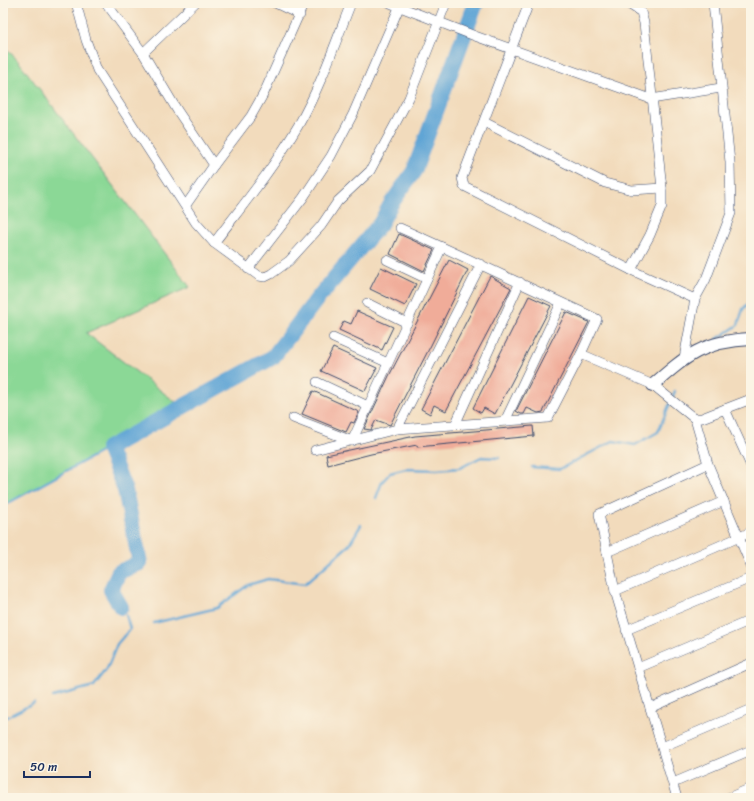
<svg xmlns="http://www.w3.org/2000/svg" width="754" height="801" font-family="Sriracha,sans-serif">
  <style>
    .green { fill: #8bd896; stroke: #53847a }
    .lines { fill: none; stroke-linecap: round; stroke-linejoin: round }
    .stream { stroke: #60a5d5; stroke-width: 2.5 }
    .river { stroke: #60a5d5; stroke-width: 16 }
    .building { fill: #f0ac99 }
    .minor-casing { stroke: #3b496c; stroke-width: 10 }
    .secondary-casing { stroke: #3b496c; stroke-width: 14 }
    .minor { stroke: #fff; stroke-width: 9 }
    .secondary { stroke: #fff; stroke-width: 12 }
  </style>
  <rect width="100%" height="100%" fill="#fcf5e5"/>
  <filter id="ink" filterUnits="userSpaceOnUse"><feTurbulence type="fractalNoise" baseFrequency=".025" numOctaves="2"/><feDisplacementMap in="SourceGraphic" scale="8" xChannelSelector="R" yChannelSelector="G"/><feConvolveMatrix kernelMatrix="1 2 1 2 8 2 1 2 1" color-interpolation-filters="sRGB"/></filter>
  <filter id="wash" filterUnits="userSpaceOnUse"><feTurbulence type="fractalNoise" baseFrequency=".012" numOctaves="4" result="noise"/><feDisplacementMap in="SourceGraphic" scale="16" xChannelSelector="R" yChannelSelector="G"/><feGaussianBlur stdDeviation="0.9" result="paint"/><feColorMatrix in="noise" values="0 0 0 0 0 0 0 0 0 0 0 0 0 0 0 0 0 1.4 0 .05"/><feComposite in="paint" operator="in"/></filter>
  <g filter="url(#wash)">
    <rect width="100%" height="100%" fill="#f2dbbc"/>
    <!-- green -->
    <path class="green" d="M 3,45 L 19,62 L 190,287 L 86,333 L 182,407 L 3,506 Z"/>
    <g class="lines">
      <!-- stream -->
      <g class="stream">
        <path d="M 717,339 L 738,325 L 743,309 L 751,301"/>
        <path d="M 532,467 L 560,469 L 613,441 L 635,445 L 658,432 L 675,391"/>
        <path d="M 376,498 L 382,482 L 390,473 L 406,469 L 437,470 L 460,468 L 481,457 L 499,458"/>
        <path d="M 3,506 L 108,448"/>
        <path d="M 154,623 L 217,608 L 248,585 L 268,579 L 305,584 L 349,545 L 361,525"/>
        <path d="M 53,697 L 94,686 L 107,669 L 117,644 L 130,629 L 126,615"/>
        <path d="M 3,719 L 34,703"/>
      </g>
      <!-- river -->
      <path class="river" d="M 121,607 L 111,590 L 119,572 L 140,563 L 125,490 L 108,448 L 273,357 L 317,299 L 380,224 L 391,204 L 414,171 L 476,3"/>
    </g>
    <g id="blocks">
      <!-- building -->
      <g class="building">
        <path d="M 399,234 L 434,250 L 424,271 L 390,254 Z"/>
        <path d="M 449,260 L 468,270 L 431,345 L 390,425 L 376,420 L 371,430 L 364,429 L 389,376 Z"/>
        <path d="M 381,267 L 416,284 L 405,306 L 370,289 Z"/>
        <path d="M 490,276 L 511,288 L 446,411 L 434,405 L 430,414 L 421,409 Z"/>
        <path d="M 529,296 L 551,306 L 495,414 L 484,408 L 481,413 L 473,408 Z"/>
        <path d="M 357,311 L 393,327 L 382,350 L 339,330 L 344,321 L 351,324 Z"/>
        <path d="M 566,312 L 589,322 L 543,412 L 538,413 L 527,408 L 524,414 L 521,414 L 516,411 Z"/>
        <path d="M 333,348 L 377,368 L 365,391 L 321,371 Z"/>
        <path d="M 313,391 L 359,412 L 354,423 L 351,422 L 346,432 L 302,414 Z"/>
        <path d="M 533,426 L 534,436 L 417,447 L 417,445 L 371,454 L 328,465 L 326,455 L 415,436 Z"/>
      </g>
    </g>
  </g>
  <g filter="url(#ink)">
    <use href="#blocks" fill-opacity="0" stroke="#3b496c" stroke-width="1"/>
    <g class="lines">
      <!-- minor casing -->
      <g class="minor-casing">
        <g id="minor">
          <path d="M 79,3 L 77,6 L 86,40 L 97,70 L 196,223 L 214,243 L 259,276 L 265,277 L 271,274 L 289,261 L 321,226 L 338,201 L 370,171 L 409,98 L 446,3"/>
          <path d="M 106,3 L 143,53 L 177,110 L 214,165 L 251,116 L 264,93 L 304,3"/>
          <path d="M 275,3 L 300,15"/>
          <path d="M 390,3 L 475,36 L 651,99 L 721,88"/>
          <path d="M 529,3 L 462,178 L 464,186 L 631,270 L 695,299"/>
          <path d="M 627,3 L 641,12 L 644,23 L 662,188 L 662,206 L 650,235 L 631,270"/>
          <path d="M 143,53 L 195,3"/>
          <path d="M 484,122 L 605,183 L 632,190 L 662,188"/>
          <path d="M 186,205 L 214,165"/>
          <path d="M 400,228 C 466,257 531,289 597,319 L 581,354 L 548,418 L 397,429 L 481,264"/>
          <path d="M 214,243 C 243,205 274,167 298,126 C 320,88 335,44 351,3"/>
          <path d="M 387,260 L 427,279"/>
          <path d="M 248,269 L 303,198 L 331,156 L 353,114 L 401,3"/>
          <path d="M 367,303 L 407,323"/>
          <path d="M 333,338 L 388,363"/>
          <path d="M 581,354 L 653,385 L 695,419 L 708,464 L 751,566"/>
          <path d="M 684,358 L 695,299 L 706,279 L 731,213 L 730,162 L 713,3"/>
          <path d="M 317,382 L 368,406"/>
          <path d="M 725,409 L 751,399"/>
          <path d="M 293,418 L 352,441 L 442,247"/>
          <path d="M 695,419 L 702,418 L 725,409 L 751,466"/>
          <path d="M 505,421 L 561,303"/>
          <path d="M 455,425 L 520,282"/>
          <path d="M 315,450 L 397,429"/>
          <path d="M 607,552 L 724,501"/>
          <path d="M 615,591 L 751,532"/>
          <path d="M 626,630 L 751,578"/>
          <path d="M 638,668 L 751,620"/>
          <path d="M 650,708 L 751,663"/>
          <path d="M 662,747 L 751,709"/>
          <path d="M 673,783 L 751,750"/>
          <path d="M 677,798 L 615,591 L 599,514 L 708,464"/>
          <path d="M 728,798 L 751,788"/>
        </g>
      </g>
      <!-- secondary casing -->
      <g class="secondary-casing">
        <path id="secondary" d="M 653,385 C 687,355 704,341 751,339"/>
      </g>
      <!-- minor -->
      <use href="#minor" class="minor"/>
      <!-- secondary -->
      <use href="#secondary" class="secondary"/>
    </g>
  </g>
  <!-- margin -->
  <rect width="754" height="801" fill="none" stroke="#fcf5e5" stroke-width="16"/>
  <!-- scale -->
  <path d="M24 771v6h66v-6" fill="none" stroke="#1b2f5e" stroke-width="2"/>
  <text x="30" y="771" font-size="12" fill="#1b2f5e" stroke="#fcf5e5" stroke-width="3" paint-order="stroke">50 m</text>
</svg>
